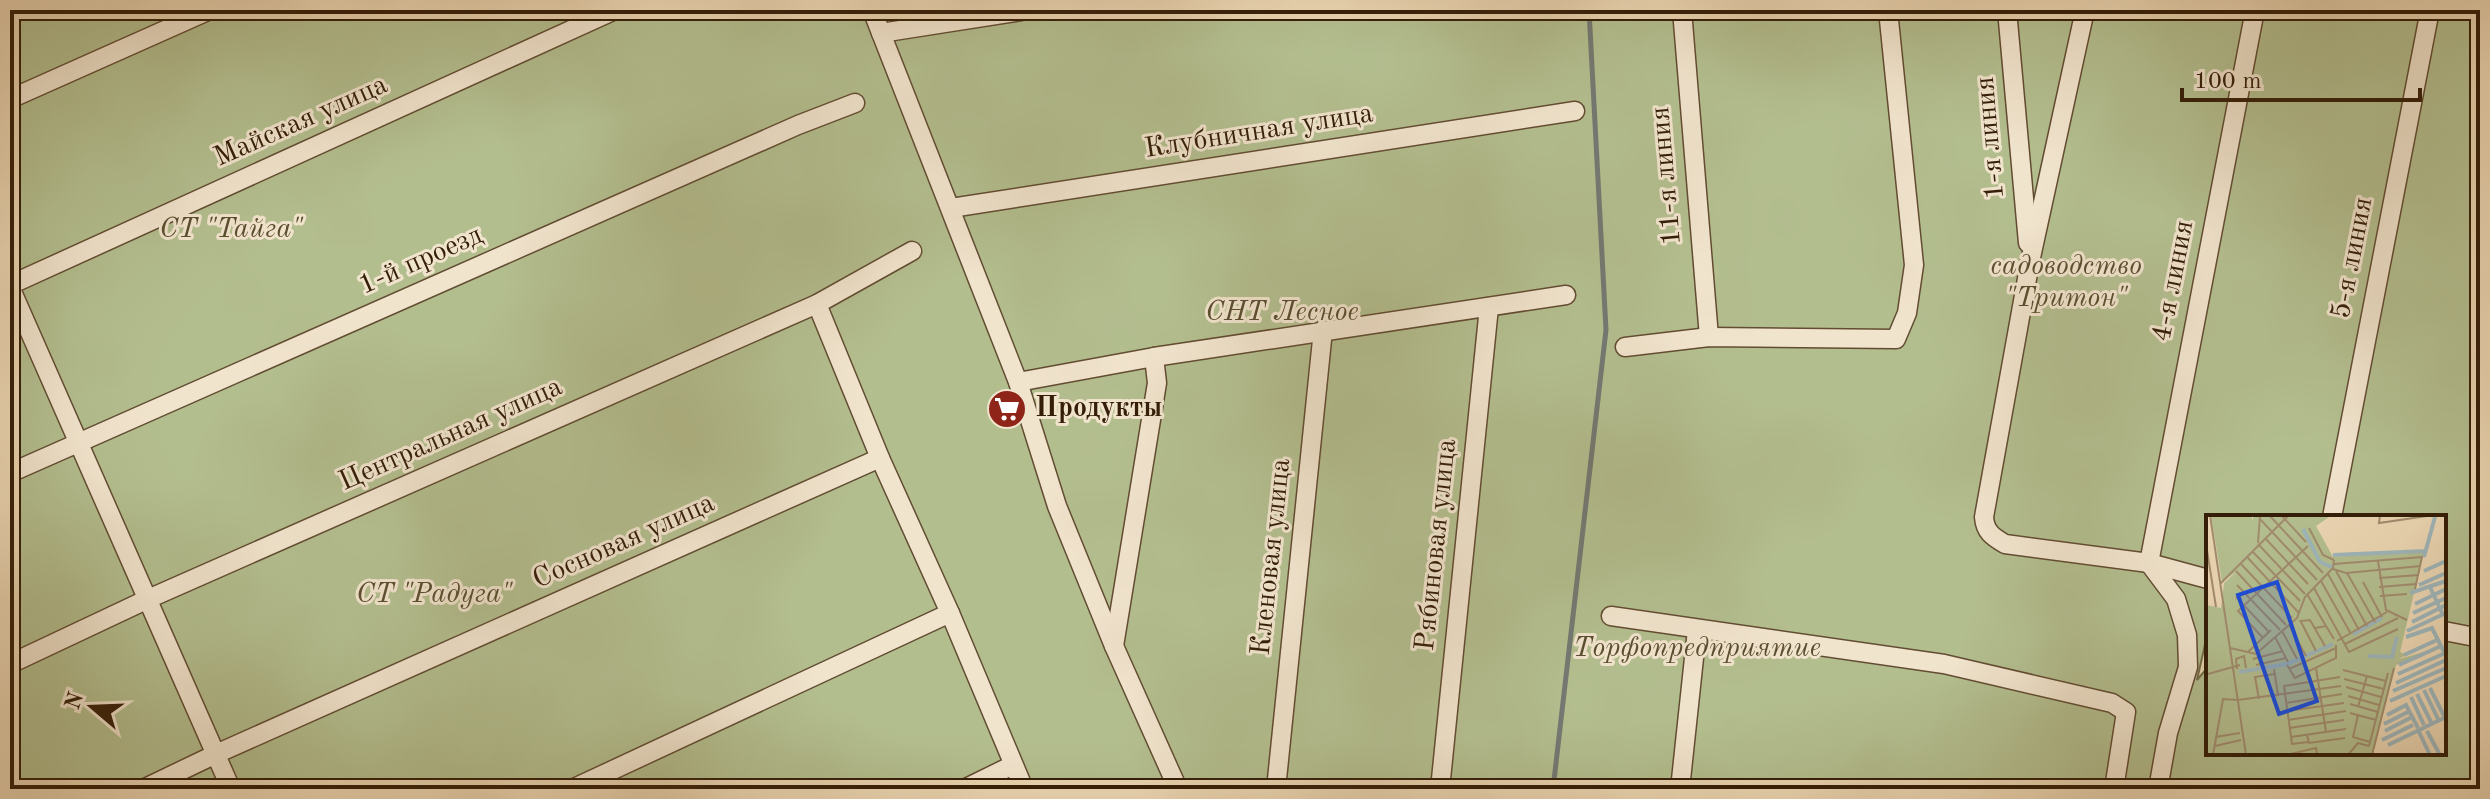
<svg xmlns="http://www.w3.org/2000/svg" width="2490" height="799" font-family="'Old Standard TT',serif">
  <style>
    .green { fill: #b3be8f; stroke: #746e4c; stroke-width: 2; fill-rule: evenodd }
    .lines { fill: none; stroke-linecap: round; stroke-linejoin: round }
    .stream { stroke: #747972; stroke-width: 5 }
    .minor-casing { stroke: #624c32; stroke-width: 21 }
    .minor { stroke: #f1e4cd; stroke-width: 18 }
    .labels { text-anchor: middle; dominant-baseline: central; stroke-width: 6; stroke-linejoin: round; paint-order: stroke }
    .street-label { font-size: 28px; fill: #341e08; stroke: #f1e4cd }
    .park-label { font-size: 28px; font-style: italic; fill: #5a4e30; stroke: #f1e4cd }
    .poi-label { font-size: 28px; font-weight: bold; fill: #341e08; stroke: #f1e4cd; text-anchor: start }
    .inset-river { fill: none; stroke: #9eb5b9; stroke-width: 4 }
    .inset-road { fill: none; stroke: #a18c6e; stroke-width: 2 }
    .view { fill: #1d4ed8; fill-opacity: 0.15; stroke: #1d4ed8; stroke-width: 4 }
    .inset-edge { fill: none; stroke: #341e08; stroke-width: 4 }
  </style>
  <rect width="100%" height="100%" fill="#ead5b2"/>
  <filter id="stains"><feTurbulence type="fractalNoise" baseFrequency=".0025" numOctaves="4"/><feColorMatrix values="0 0 0 0 .2 0 0 0 0 .09 0 0 0 0 .02 0 0 0 .5 -.17"/></filter>
  <radialGradient id="worn" r=".72"><stop offset=".6" stop-color="#630" stop-opacity="0"/><stop offset="1" stop-color="#630" stop-opacity=".3"/></radialGradient>
  <!-- green -->
  <path class="green" d="M 10,10 L 2480,10 L 2480,789 L 10,789 ZM 2208,517 L 2444,517 L 2444,753 L 2208,753 L 2208,667 L 2197,680 L 2208,631 Z"/>
  <g class="lines">
    <!-- stream -->
    <path class="stream" d="M 1553,789 L 1606,330 L 1589,10"/>
    <!-- minor casing -->
    <g class="minor-casing">
      <g id="minor">
        <path d="M 872,10 L 1018,382 L 1057,506 L 1114,646 L 1178,789"/>
        <path d="M 1682,10 L 1709,337"/>
        <path d="M 2007,10 L 2028,243"/>
        <path d="M 2085,10 L 2030,262 L 1984,517 C 1985,532 1993,537 2005,544 L 2149,563 L 2208,579"/>
        <path d="M 881,33 L 1028,10"/>
        <path d="M 10,99 L 210,10"/>
        <path d="M 951,208 L 1575,111"/>
        <path d="M 10,285 L 615,10"/>
        <path d="M 10,287 L 231,789"/>
        <path d="M 817,304 L 880,458 L 950,613 L 1024,789"/>
        <path d="M 1625,347 L 1709,337 L 1896,339 L 1907,313 L 1914,265 L 1888,10"/>
        <path d="M 1018,382 L 1154,357 L 1566,295"/>
        <path d="M 10,473 L 798,125 L 855,103"/>
        <path d="M 2332,517 L 2430,10"/>
        <path d="M 1611,616 L 1944,664 L 2112,703 L 2126,712 L 2114,789"/>
        <path d="M 2444,631 L 2480,638"/>
        <path d="M 1114,646 L 1157,383 L 1154,357"/>
        <path d="M 10,664 L 148,599 L 817,304 L 912,251"/>
        <path d="M 143,789 L 216,754 L 880,458"/>
        <path d="M 572,789 L 950,613"/>
        <path d="M 964,789 L 1013,765"/>
        <path d="M 1276,789 L 1323,330"/>
        <path d="M 1440,789 L 1489,307"/>
        <path d="M 1680,789 L 1697,630"/>
        <path d="M 2158,789 L 2168,733 L 2188,667 L 2187,635 L 2176,599 L 2149,563 L 2255,10"/>
      </g>
    </g>
    <!-- minor -->
    <use href="#minor" class="minor"/>
  </g>
  <!-- icons -->
  <defs>
    <g id="supermarket-disc" transform="scale(2)"><circle r="9.5" fill="#8f2418" stroke="#f1e4cd"/><path d="M-6-5.5h2.5l.6 2H6L4.5 2H-2.5L-4.4-4H-6ZM-1.5 3.2a1.3 1.3 0 1 0 .1 0ZM3 3.2a1.3 1.3 0 1 0 .1 0Z" fill="#fff"/></g>
  </defs>
  <g fill-rule="evenodd">
    <use href="#supermarket-disc" x="1007" y="409"/>
  </g>
  <g class="labels">
    <!-- street labels -->
    <g class="street-label">
      <text transform="translate(301 122) rotate(-24)">Майская улица</text>
      <text transform="translate(1259 132) rotate(-9)">Клубничная улица</text>
      <text transform="translate(1991 138) rotate(-95)">1-я линия</text>
      <text transform="translate(1667 176) rotate(-95)">11-я линия</text>
      <text transform="translate(2353 258) rotate(-79)">5-я линия</text>
      <text transform="translate(421 261) rotate(-24)">1-й проезд</text>
      <text transform="translate(2174 281) rotate(-79)">4-я линия</text>
      <text transform="translate(451 435) rotate(-24)">Центральная улица</text>
      <text transform="translate(624 542) rotate(-24)">Сосновая улица</text>
      <text transform="translate(1437 545) rotate(-84)">Рябиновая улица</text>
      <text transform="translate(1272 557) rotate(-84)">Кленовая улица</text>
    </g>
    <!-- park labels -->
    <g class="park-label">
      <text x="231" y="230">СТ "Тайга"</text>
      <text x="2066" y="267">садоводство<tspan x="2066" dy="32">"Тритон"</tspan></text>
      <text x="1282" y="313">СНТ Лесное</text>
      <text x="434" y="595">СТ "Радуга"</text>
      <text x="1697" y="649">Торфопредприятие</text>
    </g>
    <!-- poi labels -->
    <g class="poi-label">
      <text x="1035" y="409">Продукты</text>
    </g>
  </g>
  <!-- overview -->
  <g transform="translate(2206 515)">
    <rect width="240" height="240" fill="#ead5b2"/>
    <path d="M 5,0 L 45,0 L 47,6 L 47,0 L 126,0 L 110,11 L 127,42 L 218,36 L 194,137 L 200,140 L 193,144 L 229,134 L 190,150 L 166,240 L 0,240 L 0,90 L 15,93 L 18,68 L 30,57 L 16,67 Z" fill="#b3be8f"/>
    <path class="inset-river" d="M 97,14 L 114,47 L 126,52M 127,40 L 220,36M 218,42 L 229,2M 218,56 L 240,46M 213,70 L 240,58M 224,72 L 236,98M 204,78 L 240,66M 209,89 L 240,74M 207,98 L 240,83M 206,107 L 240,90M 201,116 L 240,98M 147,119 L 176,103M 200,122 L 226,113 L 240,141M 198,140 L 231,125M 162,141 L 186,142 L 191,122M 193,150 L 235,131M 33,157 L 81,149 L 127,129M 192,159 L 237,139M 190,168 L 240,145M 224,173 L 239,203M 218,175 L 233,206M 187,176 L 240,153M 211,179 L 226,209M 205,182 L 218,210M 184,186 L 240,161M 181,200 L 200,190 L 212,213M 178,209 L 202,197M 179,216 L 206,202M 221,216 L 234,240M 213,217 L 224,240M 176,225 L 207,210M 182,230 L 240,202"/>
    <path class="inset-road" d="M 4,0 L 40,240M 63,0 L 117,58M 75,0 L 100,27M 174,0 L 173,8 L 228,0M 54,4 L 111,65M 103,13 L 117,40 L 128,45M 59,23 L 102,69M 52,28 L 54,0M 0,29 L 10,92M 52,29 L 99,79M 46,36 L 94,86M 41,42 L 93,98M 172,46 L 180,95 L 201,105M 35,49 L 86,103M 128,49 L 216,42 L 209,74M 127,54 L 140,58 L 215,51M 30,56 L 80,110M 130,56 L 161,111M 141,58 L 169,107M 122,59 L 153,115M 173,63 L 213,60M 115,66 L 145,119M 157,67 L 176,102M 14,69 L 83,0M 31,70 L 74,115M 173,72 L 210,69M 108,73 L 143,137 L 192,114M 101,79 L 120,111M 174,81 L 201,79M 30,82 L 63,117M 94,105 L 110,136M 95,106 L 104,105 L 119,131M 83,110 L 100,141M 109,113 L 120,111 L 128,124M 76,116 L 91,144M 69,122 L 82,147M 57,123 L 32,96 L 102,31M 131,126 L 181,97M 139,129 L 192,103M 24,133 L 50,139 L 91,103 L 99,82 L 127,53 L 128,45M 42,137 L 65,115M 47,144 L 77,136M 50,150 L 80,143M 81,150 L 89,163 L 130,143 L 130,130M 110,153 L 120,217M 31,154 L 30,144 L 38,141 L 40,153M 83,154 L 130,133M 137,155 L 180,166M 2,159 L 34,150M 138,164 L 178,174M 140,172 L 175,182M 67,181 L 72,180 L 68,154M 142,181 L 173,190M 53,184 L 49,162 L 68,159M 32,185 L 135,171M 80,188 L 136,179M 144,189 L 172,197M 152,192 L 161,161M 81,196 L 138,188M 144,198 L 170,205M 152,200 L 147,222 L 164,227M 82,205 L 140,196M 83,213 L 138,205M 101,220 L 103,228 L 139,223M 9,222 L 34,218M 85,222 L 140,214M 102,227 L 86,229 L 78,171 L 134,162M 9,231 L 35,225M 163,231 L 182,158M 7,240 L 17,184 L 32,185M 80,240 L 110,233 L 111,240M 142,240 L 152,228 L 163,231M 166,240 L 188,153"/>
    <path class="view" d="M 71,67 L 111,186 L 73,199 L 32,80 Z"/>
    <rect width="240" height="240" class="inset-edge"/>
  </g>
  <!-- margin -->
  <rect width="2490" height="799" fill="none" stroke="#ead5b2" stroke-width="40"/>
  <rect x="12" y="12" width="2466" height="775" fill="none" stroke="#341e08" stroke-width="4"/>
  <rect x="20" y="20" width="2450" height="759" fill="none" stroke="#341e08" stroke-width="2"/>
  <!-- north arrow -->
  <g transform="translate(92 707) rotate(289)" stroke="#f1e4cd" stroke-width="6" paint-order="stroke">
  <path d="M0-6L14 30L0 20L-14 30Z" fill="#341e08"/>
  <text y="-12" font-size="22" font-weight="bold" text-anchor="middle" fill="#341e08">N</text>
  </g>
  <!-- scale -->
  <path d="M2182 88v12h238v-12" fill="none" stroke="#341e08" stroke-width="4"/>
  <text x="2194" y="88" font-size="24" fill="#341e08" stroke="#f1e4cd" stroke-width="6" paint-order="stroke">100 m</text>
  <rect width="100%" height="100%" filter="url(#stains)"/>
  <rect width="100%" height="100%" fill="url(#worn)"/>
</svg>
